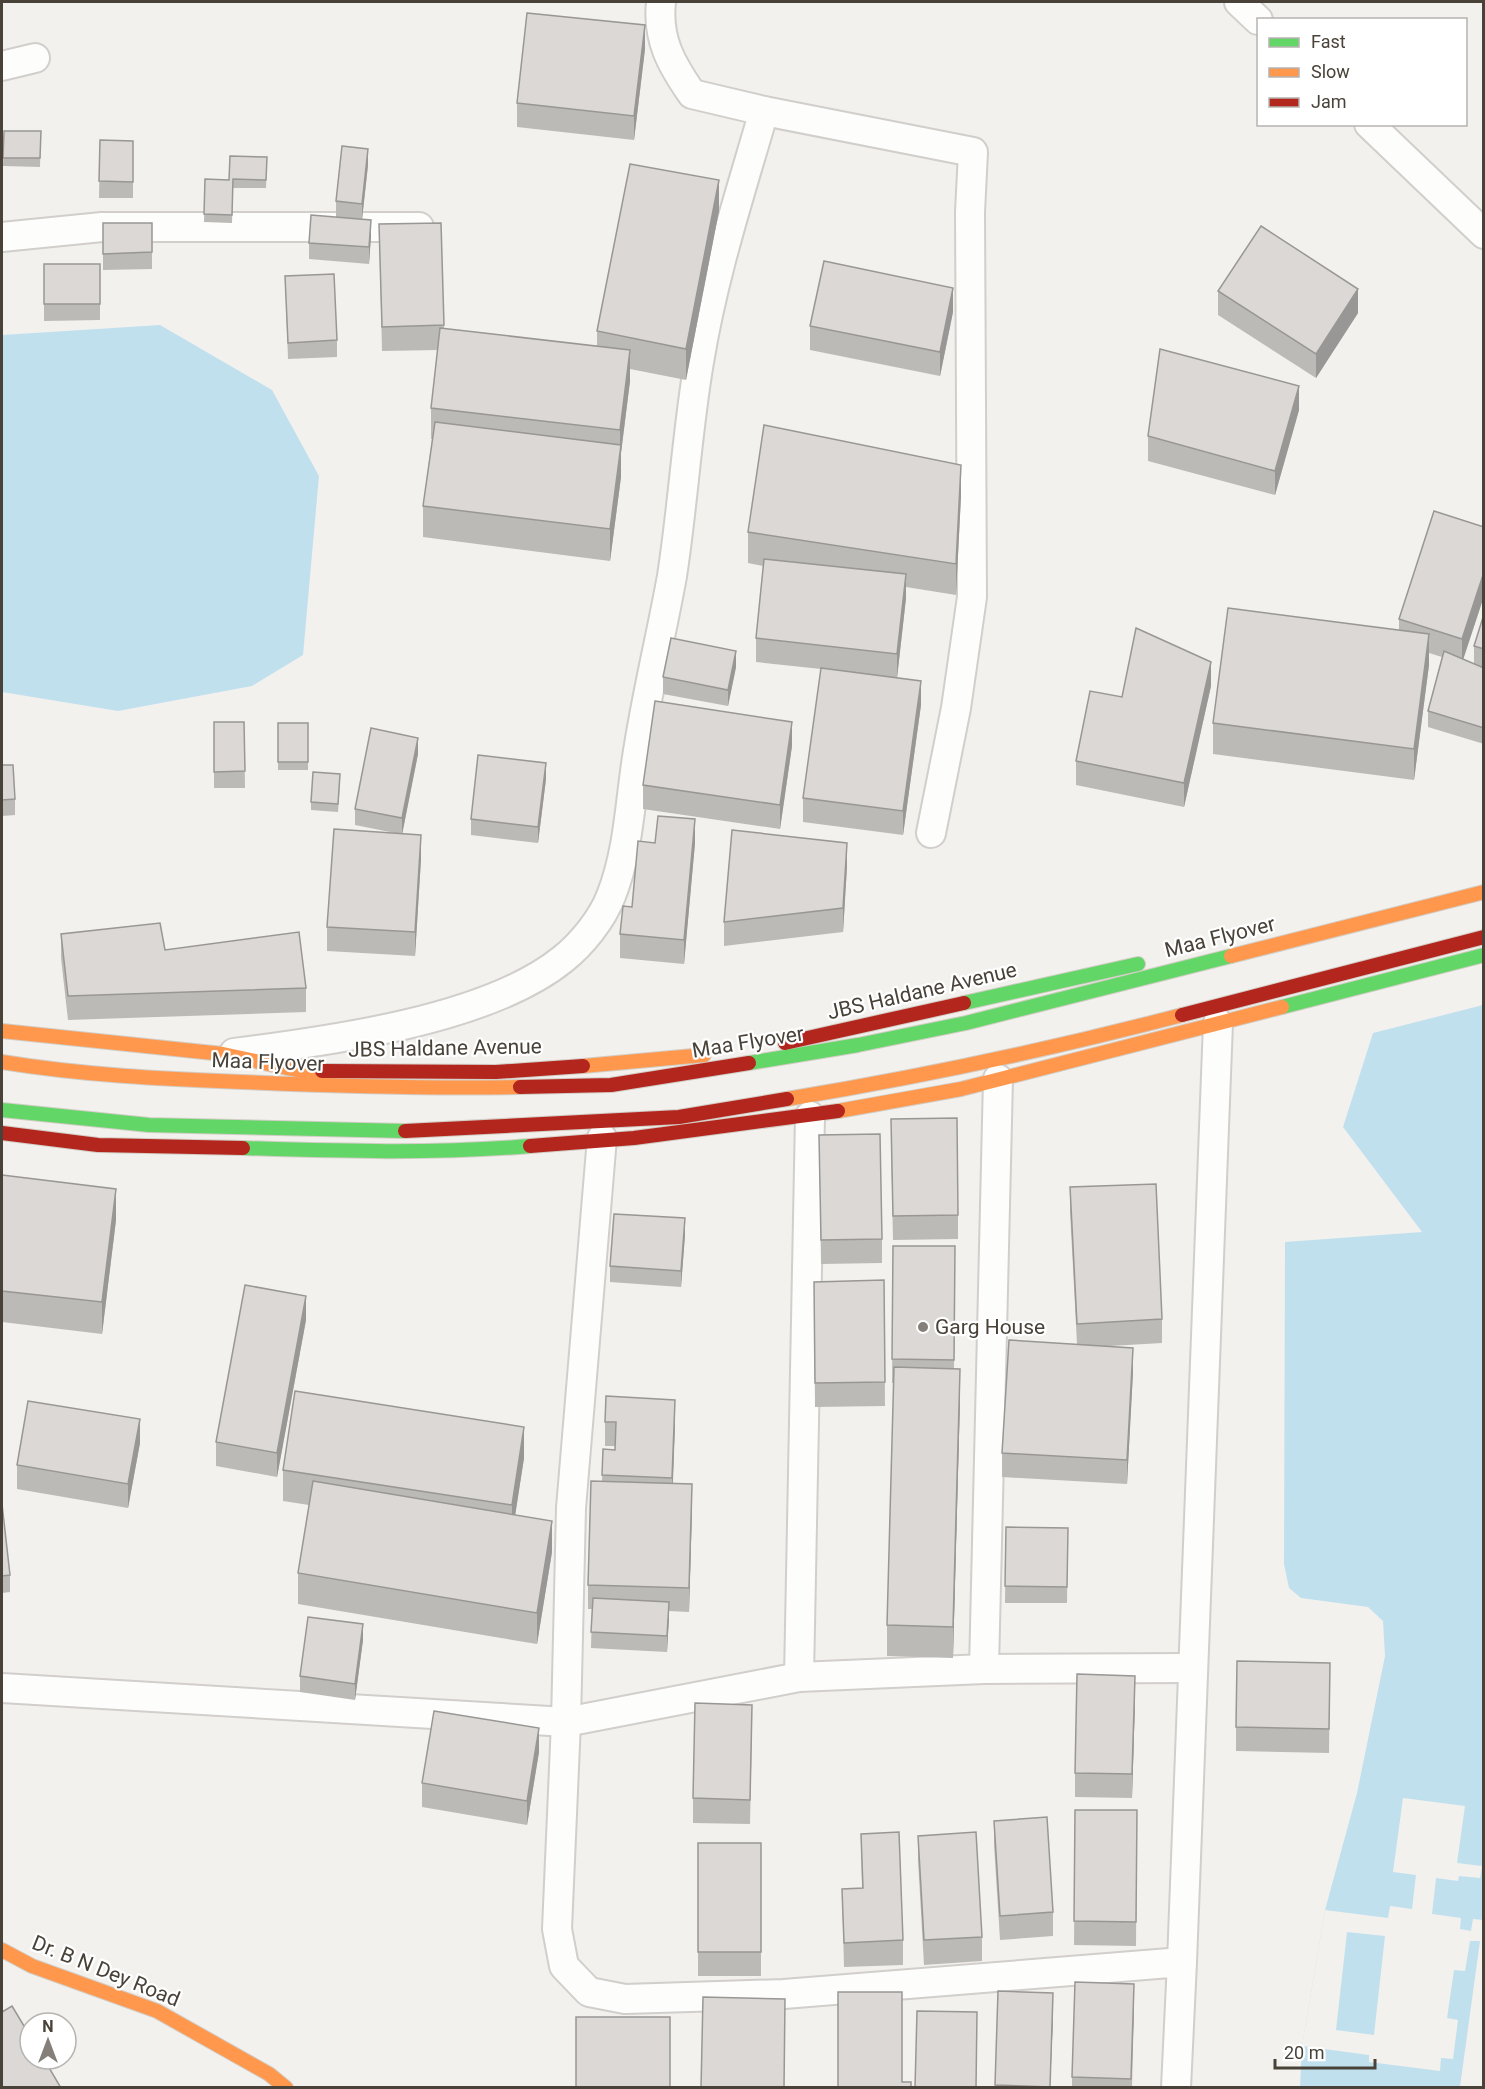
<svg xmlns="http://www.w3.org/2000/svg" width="1485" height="2089" font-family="Roboto,sans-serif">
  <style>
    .water { fill: #c1e0ee }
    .pier { fill: #f3f1ee; fill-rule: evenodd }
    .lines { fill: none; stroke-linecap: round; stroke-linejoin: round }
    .street-casing { stroke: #d1cecb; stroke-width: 32 }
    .fast-casing { stroke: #d2cdc5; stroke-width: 16 }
    .slow-casing { stroke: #d2cdc5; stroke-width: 16 }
    .jam-casing { stroke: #d2cdc5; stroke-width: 16 }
    .street { stroke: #fdfdfc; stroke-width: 28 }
    .fast { stroke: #63d668; stroke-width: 14 }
    .slow { stroke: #ff974d; stroke-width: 14 }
    .jam { stroke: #b3261e; stroke-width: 14 }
    .wall { fill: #bcbab7 }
    .shaded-wall { fill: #999795 }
    .building { fill: #dbd8d5; stroke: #999795; stroke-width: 1.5 }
    .poi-dot { fill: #847f78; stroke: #fff; stroke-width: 2 }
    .labels { text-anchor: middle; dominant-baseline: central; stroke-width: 4.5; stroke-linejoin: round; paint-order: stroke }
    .street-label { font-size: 21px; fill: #494239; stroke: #fff }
    .poi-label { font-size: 21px; fill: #494239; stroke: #fff; text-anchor: start }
  </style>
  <rect width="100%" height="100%" fill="#f3f1ee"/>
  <!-- water -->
  <g class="water">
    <path d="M 160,325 L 272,390 L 319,476 L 303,655 L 252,686 L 118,711 L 2,692 L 2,335 Z"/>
    <path d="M 1483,1005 L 1483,2087 L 1300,2087 L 1302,2046 L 1325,1910 L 1357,1793 L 1385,1656 L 1383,1621 L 1368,1607 L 1301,1598 L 1289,1588 L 1284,1564 L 1285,1242 L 1422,1232 L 1343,1127 L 1373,1033 Z"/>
  </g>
  <!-- pier -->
  <path class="pier" d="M 1403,1798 L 1465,1806 L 1457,1863 L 1482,1866 L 1480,1878 L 1459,1876 L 1458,1881 L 1436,1878 L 1432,1914 L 1461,1918 L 1460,1929 L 1471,1931 L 1473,1919 L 1483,1920 L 1483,2087 L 1460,2087 L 1480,1941 L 1470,1941 L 1465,1971 L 1454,1970 L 1447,2018 L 1458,2020 L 1453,2059 L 1441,2058 L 1440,2071 L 1369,2062 L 1369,2055 L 1302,2046 L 1325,1910 L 1388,1918 L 1390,1906 L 1412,1909 L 1416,1875 L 1393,1872 ZM 1347,1932 L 1385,1936 L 1374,2035 L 1336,2030 Z"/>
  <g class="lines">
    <!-- street casing -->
    <g class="street-casing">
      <g id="street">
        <path d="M 661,2 C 657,39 671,64 692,94 L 764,111 L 973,152 L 970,212 L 972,597 L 956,708 L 931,833"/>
        <path d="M 1239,2 L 1258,20"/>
        <path d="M 2,66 L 35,58"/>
        <path d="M 1369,124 L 1484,234"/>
        <path d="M 2,237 L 102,227 L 419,227"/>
        <path d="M 234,1053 C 329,1041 488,1020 563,959 C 582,944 602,919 611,896 C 630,848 630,795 639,745 C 648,688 662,632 672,576 C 683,505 687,432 699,362 C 713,276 740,194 764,111"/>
        <path d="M 602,1138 L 571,1508 L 566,1722 L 557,1929 L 564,1966 L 589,1992 L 625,1999 L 784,1994 L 1182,1962 L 1176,2088"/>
        <path d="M 984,1669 L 998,1079"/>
        <path d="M 799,1677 L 810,1116"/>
        <path d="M 2,1688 L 566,1722 L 799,1677 L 984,1669 L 1193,1668"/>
        <path d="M 1182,1962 L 1218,1023"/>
      </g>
    </g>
    <!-- fast casing -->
    <g class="fast-casing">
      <g id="fast">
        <path d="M 964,1003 L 1138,964"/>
        <path d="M 1282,1007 L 1484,955"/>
        <path d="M 749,1063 L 858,1045 L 966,1023 L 1231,956"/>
        <path d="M 2,1110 L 149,1125 L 405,1131"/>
        <path d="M 243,1148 C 339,1151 435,1154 530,1146"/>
      </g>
    </g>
    <!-- slow casing -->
    <g class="slow-casing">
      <g id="slow">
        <path d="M 1231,956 L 1484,892"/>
        <path d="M 2,1031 L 223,1054 L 301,1071 L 322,1071"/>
        <path d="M 2,1062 C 82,1075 162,1079 242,1082 C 335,1086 427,1089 520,1087"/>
        <path d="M 583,1066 L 704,1055"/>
        <path d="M 787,1099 C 920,1077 1052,1049 1182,1015"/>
        <path d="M 838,1111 L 961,1089 L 1282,1007"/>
        <path d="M 2,1950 L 32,1966 L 157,2011 L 269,2074 L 286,2088"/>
      </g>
    </g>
    <!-- jam casing -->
    <g class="jam-casing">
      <g id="jam">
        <path d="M 1182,1015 L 1484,937"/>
        <path d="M 785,1043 L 964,1003"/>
        <path d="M 322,1071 L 496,1072 L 583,1066"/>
        <path d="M 520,1087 L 611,1085 L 749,1063"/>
        <path d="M 405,1131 L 679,1117 L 787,1099"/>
        <path d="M 2,1133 L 98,1145 L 243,1148"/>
        <path d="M 530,1146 L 634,1138 L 838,1111"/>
      </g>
    </g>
    <!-- street -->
    <use href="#street" class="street"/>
    <!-- fast -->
    <use href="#fast" class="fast"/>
    <!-- slow -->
    <use href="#slow" class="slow"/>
    <!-- jam -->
    <use href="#jam" class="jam"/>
  </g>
  <!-- wall -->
  <g class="wall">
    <path d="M 645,49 L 634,140 L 517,127 L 517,103 Z"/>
    <path d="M 4,131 L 41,131 L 40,167 L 3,166 Z"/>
    <path d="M 100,140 L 133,141 L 133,198 L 99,198 Z"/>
    <path d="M 267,157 L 266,188 L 233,188 L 232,223 L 204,222 L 205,179 L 229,180 Z"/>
    <path d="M 368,165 L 362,219 L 371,236 L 369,264 L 309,259 L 309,243 L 336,217 L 336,201 Z"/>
    <path d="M 719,211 L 686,380 L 630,369 L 630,381 L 621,453 L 621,477 L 610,561 L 423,537 L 423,506 L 432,439 L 431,439 L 431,408 L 438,350 L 382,351 L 379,224 L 441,223 L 444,329 L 597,346 L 597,331 Z"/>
    <path d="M 103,223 L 152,223 L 152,269 L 103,270 Z"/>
    <path d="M 44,264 L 100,264 L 100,320 L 44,321 Z"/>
    <path d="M 285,276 L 337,340 L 337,357 L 288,359 Z"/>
    <path d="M 1218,291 L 1358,313 L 1316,378 L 1218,315 Z"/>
    <path d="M 953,312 L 940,376 L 810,350 L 810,326 Z"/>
    <path d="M 1299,410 L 1275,495 L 1148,461 L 1148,436 Z"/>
    <path d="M 961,496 L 956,595 L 906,587 L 906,598 L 897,678 L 874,675 L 921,705 L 903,835 L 803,822 L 803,798 L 821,669 L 756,662 L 756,638 L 763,566 L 748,563 L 748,532 Z"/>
    <path d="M 1484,527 L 1484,596 L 1463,659 L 1474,664 L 1474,646 L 1484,614 L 1484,744 L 1428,727 L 1428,711 L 1442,657 L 1429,653 L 1429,665 L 1414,780 L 1213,754 L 1213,723 L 1399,630 L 1399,619 Z"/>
    <path d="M 736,667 L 728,706 L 663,694 L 663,677 Z"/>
    <path d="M 1211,686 L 1184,807 L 1076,785 L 1076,761 L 1122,697 Z"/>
    <path d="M 214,722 L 244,722 L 245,788 L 214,788 Z"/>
    <rect x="278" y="723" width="30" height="47"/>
    <path d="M 792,746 L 780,829 L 643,809 L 643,785 Z"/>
    <path d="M 418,754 L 402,834 L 421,859 L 415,956 L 327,951 L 327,927 L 395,833 L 355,825 L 355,809 Z"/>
    <path d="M 2,765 L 15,799 L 15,815 L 2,816 Z"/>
    <path d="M 546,779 L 538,843 L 471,835 L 471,819 Z"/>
    <path d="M 340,782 L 338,812 L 311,810 L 311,802 Z"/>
    <path d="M 655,843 L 695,843 L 684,964 L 620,958 L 620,934 L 632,907 Z"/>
    <path d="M 847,867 L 843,932 L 724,946 L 724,922 Z"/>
    <path d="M 61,934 L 306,988 L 306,1012 L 68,1020 L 61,958 Z"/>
    <path d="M 819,1135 L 882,1239 L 882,1263 L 821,1264 Z"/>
    <path d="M 891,1143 L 958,1215 L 958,1239 L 893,1240 Z"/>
    <path d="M 2,1175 L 116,1220 L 102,1334 L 2,1322 Z"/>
    <path d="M 1070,1187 L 1162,1319 L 1162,1343 L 1110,1346 L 1133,1372 L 1127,1484 L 1002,1477 L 1002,1453 L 1077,1344 L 1070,1211 Z"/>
    <path d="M 685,1235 L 681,1287 L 610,1282 L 610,1266 Z"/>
    <path d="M 893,1246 L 955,1246 L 954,1369 L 960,1400 L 953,1658 L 887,1656 L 887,1625 L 894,1383 L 892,1383 Z"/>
    <path d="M 884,1280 L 885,1406 L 815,1407 L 814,1282 Z"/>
    <path d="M 306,1320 L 277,1477 L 216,1466 L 216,1442 Z"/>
    <path d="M 605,1422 L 675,1424 L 673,1483 L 692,1508 L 689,1612 L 669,1611 L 667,1652 L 591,1648 L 592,1609 L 588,1609 L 588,1585 L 602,1481 L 603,1449 L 615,1450 L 615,1446 L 605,1446 Z"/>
    <path d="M 140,1443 L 128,1508 L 17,1489 L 17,1465 Z"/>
    <path d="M 524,1458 L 515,1515 L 552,1552 L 537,1644 L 298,1604 L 298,1573 L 309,1505 L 283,1501 L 283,1470 Z"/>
    <path d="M 2,1504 L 10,1575 L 10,1592 L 2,1593 Z"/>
    <path d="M 1006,1527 L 1068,1528 L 1067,1603 L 1005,1603 Z"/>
    <path d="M 363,1640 L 355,1700 L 300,1692 L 300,1676 Z"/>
    <path d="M 1330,1663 L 1329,1753 L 1236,1751 L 1236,1727 Z"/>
    <path d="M 1135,1700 L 1132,1798 L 1075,1797 L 1075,1773 Z"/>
    <path d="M 752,1729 L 750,1824 L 693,1823 L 693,1798 Z"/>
    <path d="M 539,1752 L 527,1825 L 422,1807 L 422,1783 Z"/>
    <path d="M 1075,1810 L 1137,1810 L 1136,1946 L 1074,1945 Z"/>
    <path d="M 994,1821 L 1053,1912 L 1053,1936 L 1000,1940 L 994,1845 Z"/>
    <path d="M 861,1834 L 903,1940 L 903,1965 L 844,1967 L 842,1889 L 862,1888 Z"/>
    <path d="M 918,1836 L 982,1937 L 982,1961 L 924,1965 L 918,1860 Z"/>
    <rect x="698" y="1843" width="63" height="133"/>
    <path d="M 998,1991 L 1053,2017 L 1050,2088 L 995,2088 Z"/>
    <path d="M 1134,2008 L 1132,2088 L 1072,2088 L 1072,2077 Z"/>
  </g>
  <!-- shaded-wall -->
  <g class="shaded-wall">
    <path d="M 645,25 L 645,49 L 634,140 L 634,116 Z"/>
    <path d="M 368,149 L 368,165 L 362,220 L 362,204 Z"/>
    <path d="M 719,180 L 719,211 L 686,380 L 686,349 Z"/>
    <path d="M 371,220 L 371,236 L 369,264 L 369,247 Z"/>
    <path d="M 953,288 L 953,312 L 940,376 L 940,352 Z"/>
    <path d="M 1358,289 L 1358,313 L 1316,378 L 1316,354 Z"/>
    <path d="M 630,350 L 630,381 L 621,453 L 621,477 L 610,561 L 610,529 L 620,453 L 620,430 Z"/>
    <path d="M 1299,386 L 1299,410 L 1275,495 L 1275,471 Z"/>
    <path d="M 961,465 L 961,496 L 956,595 L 956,564 Z"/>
    <path d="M 1484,572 L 1484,596 L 1462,663 L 1462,639 Z"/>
    <path d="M 906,574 L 906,598 L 897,678 L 897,654 Z"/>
    <path d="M 1429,634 L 1429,665 L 1414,780 L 1414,749 Z"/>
    <path d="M 736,651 L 736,667 L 728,706 L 728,690 Z"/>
    <path d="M 1211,662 L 1211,686 L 1184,807 L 1184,783 Z"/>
    <path d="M 921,681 L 921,705 L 903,835 L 903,811 Z"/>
    <path d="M 792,722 L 792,746 L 780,829 L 780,805 Z"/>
    <path d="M 418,738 L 418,754 L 402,835 L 402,818 Z"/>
    <path d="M 546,763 L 546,779 L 538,843 L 538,827 Z"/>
    <path d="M 695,819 L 695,843 L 684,964 L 684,940 Z"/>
    <path d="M 421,835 L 421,859 L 415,956 L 415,932 Z"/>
    <path d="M 847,843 L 847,867 L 843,932 L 843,908 Z"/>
    <path d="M 116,1189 L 116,1220 L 102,1334 L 102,1302 Z"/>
    <path d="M 685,1218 L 685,1235 L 681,1287 L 681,1271 Z"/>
    <path d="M 306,1296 L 306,1320 L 277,1477 L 277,1453 Z"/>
    <path d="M 1133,1348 L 1133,1372 L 1127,1484 L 1127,1460 Z"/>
    <path d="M 960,1369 L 960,1400 L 953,1658 L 953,1627 Z"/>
    <path d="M 675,1400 L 675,1424 L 672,1502 L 672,1478 Z"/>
    <path d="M 140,1419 L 140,1443 L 128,1508 L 128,1484 Z"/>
    <path d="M 524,1427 L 524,1458 L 512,1536 L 512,1505 Z"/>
    <path d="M 692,1484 L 692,1508 L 689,1612 L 689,1588 Z"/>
    <path d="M 552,1521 L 552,1552 L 537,1644 L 537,1613 Z"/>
    <path d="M 669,1602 L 669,1619 L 667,1652 L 667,1636 Z"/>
    <path d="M 363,1624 L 363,1640 L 355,1700 L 355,1684 Z"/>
    <path d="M 1135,1676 L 1135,1700 L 1132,1798 L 1132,1774 Z"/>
    <path d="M 539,1728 L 539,1752 L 527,1825 L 527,1801 Z"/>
    <path d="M 1134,1984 L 1134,2008 L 1131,2088 Z"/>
    <path d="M 1053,1993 L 1053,2017 L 1050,2088 Z"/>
  </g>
  <!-- building -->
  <g class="building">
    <path d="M 527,13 L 645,25 L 634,116 L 517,103 Z"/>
    <path d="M 4,131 L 41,131 L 40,158 L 3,158 Z"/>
    <path d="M 100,140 L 133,141 L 133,182 L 99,181 Z"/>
    <path d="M 342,146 L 368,149 L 362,204 L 336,201 Z"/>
    <path d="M 230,156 L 267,157 L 266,180 L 233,179 L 232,215 L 204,214 L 205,179 L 229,180 Z"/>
    <path d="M 630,164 L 719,180 L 686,349 L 597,331 Z"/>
    <path d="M 311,215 L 371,220 L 369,247 L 309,243 Z"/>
    <path d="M 103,223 L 152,223 L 152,252 L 103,254 Z"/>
    <path d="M 441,223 L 444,325 L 382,327 L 379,224 Z"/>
    <path d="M 1261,226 L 1358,289 L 1316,354 L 1218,291 Z"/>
    <path d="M 824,261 L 953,288 L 940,352 L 810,326 Z"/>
    <rect x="44" y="264" width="56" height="40"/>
    <path d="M 334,274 L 337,340 L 288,343 L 285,276 Z"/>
    <path d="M 440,328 L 630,350 L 620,430 L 431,408 Z"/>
    <path d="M 1160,349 L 1299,386 L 1275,471 L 1148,436 Z"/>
    <path d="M 435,422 L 621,445 L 610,529 L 423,506 Z"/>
    <path d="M 764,425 L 961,465 L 956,564 L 748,532 Z"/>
    <path d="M 1434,511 L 1484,527 L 1484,572 L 1462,639 L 1399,619 Z"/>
    <path d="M 764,559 L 906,574 L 897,654 L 756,638 Z"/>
    <path d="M 1228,608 L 1429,634 L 1414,749 L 1213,723 Z"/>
    <path d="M 1484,614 L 1484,649 L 1474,646 Z"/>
    <path d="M 1136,628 L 1211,662 L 1184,783 L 1076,761 L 1090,691 L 1122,697 Z"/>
    <path d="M 671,638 L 736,651 L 728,690 L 663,677 Z"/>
    <path d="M 1444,651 L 1484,668 L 1484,728 L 1428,711 Z"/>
    <path d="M 821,668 L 921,681 L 903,811 L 803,798 Z"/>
    <path d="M 655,701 L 792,722 L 780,805 L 643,785 Z"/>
    <path d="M 214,722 L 244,722 L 245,771 L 214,772 Z"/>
    <rect x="278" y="723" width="30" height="39"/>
    <path d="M 371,728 L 418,738 L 402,818 L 355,809 Z"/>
    <path d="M 478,755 L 546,763 L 538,827 L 471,819 Z"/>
    <path d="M 2,765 L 13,765 L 15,799 L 2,800 Z"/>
    <path d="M 313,772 L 340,774 L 338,804 L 311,802 Z"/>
    <path d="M 658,816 L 695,819 L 684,940 L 620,934 L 623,906 L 632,907 L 638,841 L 655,843 Z"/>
    <path d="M 334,829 L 421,835 L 415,932 L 327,927 Z"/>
    <path d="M 732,830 L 847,843 L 843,908 L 724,922 Z"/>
    <path d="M 160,923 L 165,950 L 299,932 L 306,988 L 68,996 L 61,934 Z"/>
    <path d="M 957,1118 L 958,1215 L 893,1216 L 891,1119 Z"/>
    <path d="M 880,1134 L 882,1239 L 821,1240 L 819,1135 Z"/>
    <path d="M 2,1175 L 116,1189 L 102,1302 L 2,1291 Z"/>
    <path d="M 1156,1184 L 1162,1319 L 1077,1324 L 1070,1187 Z"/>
    <path d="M 614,1214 L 685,1218 L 681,1271 L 610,1266 Z"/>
    <path d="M 893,1246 L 955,1246 L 954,1360 L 892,1359 Z"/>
    <path d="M 884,1280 L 885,1382 L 815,1383 L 814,1282 Z"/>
    <path d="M 245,1285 L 306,1296 L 277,1453 L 216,1442 Z"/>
    <path d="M 1009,1340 L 1133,1348 L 1127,1460 L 1002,1453 Z"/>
    <path d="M 894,1367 L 960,1369 L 953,1627 L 887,1625 Z"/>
    <path d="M 295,1391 L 524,1427 L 512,1505 L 283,1470 Z"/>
    <path d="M 606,1396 L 675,1400 L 672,1478 L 602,1475 L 603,1449 L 615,1450 L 616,1422 L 605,1422 Z"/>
    <path d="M 28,1401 L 140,1419 L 128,1484 L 17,1465 Z"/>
    <path d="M 313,1481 L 552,1521 L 537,1613 L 298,1573 Z"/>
    <path d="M 591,1481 L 692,1484 L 689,1588 L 588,1585 Z"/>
    <path d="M 2,1504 L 10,1575 L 2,1576 Z"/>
    <path d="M 1006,1527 L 1068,1528 L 1067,1587 L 1005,1586 Z"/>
    <path d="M 593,1598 L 669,1602 L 667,1636 L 591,1632 Z"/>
    <path d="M 308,1617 L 363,1624 L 355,1684 L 300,1676 Z"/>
    <path d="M 1237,1661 L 1330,1663 L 1329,1729 L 1236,1727 Z"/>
    <path d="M 1077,1674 L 1135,1676 L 1132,1774 L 1075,1773 Z"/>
    <path d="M 695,1703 L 752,1705 L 750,1800 L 693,1798 Z"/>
    <path d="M 434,1711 L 539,1728 L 527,1801 L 422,1783 Z"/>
    <path d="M 1075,1810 L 1137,1810 L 1136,1922 L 1074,1921 Z"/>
    <path d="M 1047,1817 L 1053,1912 L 1000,1916 L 994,1821 Z"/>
    <path d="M 899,1832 L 903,1940 L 844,1943 L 842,1889 L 863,1888 L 861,1834 Z"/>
    <path d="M 976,1832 L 982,1937 L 924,1940 L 918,1836 Z"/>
    <rect x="698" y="1843" width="63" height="109"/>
    <path d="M 1075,1982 L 1134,1984 L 1131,2079 L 1072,2077 Z"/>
    <path d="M 998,1991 L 1053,1993 L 1050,2087 L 995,2085 Z"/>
    <path d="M 838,1992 L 902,1992 L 902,2082 L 911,2082 L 911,2088 L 838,2088 Z"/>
    <path d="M 703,1997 L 785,1999 L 784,2088 L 701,2088 Z"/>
    <path d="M 12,2006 L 30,2036 L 30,2059 L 44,2059 L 61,2088 L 2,2088 L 2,2012 Z"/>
    <path d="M 917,2011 L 977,2012 L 976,2088 L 915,2088 Z"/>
    <rect x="576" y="2017" width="94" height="71"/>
  </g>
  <!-- markers -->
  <circle class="poi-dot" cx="923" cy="1327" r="6"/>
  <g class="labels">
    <!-- street labels -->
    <g class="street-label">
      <text transform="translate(1220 937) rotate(-14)">Maa Flyover</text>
      <text transform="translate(922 991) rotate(-13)">JBS Haldane Avenue</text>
      <text transform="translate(748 1042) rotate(-9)">Maa Flyover</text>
      <text transform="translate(445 1048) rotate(-1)">JBS Haldane Avenue</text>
      <text transform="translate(268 1062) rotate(2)">Maa Flyover</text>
      <text transform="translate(106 1971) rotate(22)">Dr. B N Dey Road</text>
    </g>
    <!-- poi labels -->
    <g class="poi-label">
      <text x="935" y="1327">Garg House</text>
    </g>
  </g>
  <!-- border -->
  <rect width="1485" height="2089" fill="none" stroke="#494239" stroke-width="6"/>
  <!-- legend -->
  <rect x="1257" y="18" width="210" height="108" fill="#ffffff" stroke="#b6b3b0" stroke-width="1.5"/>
  <rect x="1269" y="38" width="30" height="9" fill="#63d668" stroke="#b6b3b0" stroke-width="1.5"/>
  <text x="1311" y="48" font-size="18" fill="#494239">Fast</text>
  <rect x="1269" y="68" width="30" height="9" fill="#ff974d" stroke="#b6b3b0" stroke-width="1.5"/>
  <text x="1311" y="78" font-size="18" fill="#494239">Slow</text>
  <rect x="1269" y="98" width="30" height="9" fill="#b3261e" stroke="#b6b3b0" stroke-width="1.5"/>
  <text x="1311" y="108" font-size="18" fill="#494239">Jam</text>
  <!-- north arrow -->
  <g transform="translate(48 2041)"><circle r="28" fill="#ffffff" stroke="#b6b3b0" stroke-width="1.5"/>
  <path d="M0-4.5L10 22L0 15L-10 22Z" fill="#847f78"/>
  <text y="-9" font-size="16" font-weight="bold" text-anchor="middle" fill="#494239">N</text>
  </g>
  <!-- scale -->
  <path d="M1275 2059v9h100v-9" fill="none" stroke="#494239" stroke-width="3"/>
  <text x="1284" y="2059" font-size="18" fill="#494239" stroke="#ffffff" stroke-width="4.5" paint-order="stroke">20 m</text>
</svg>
